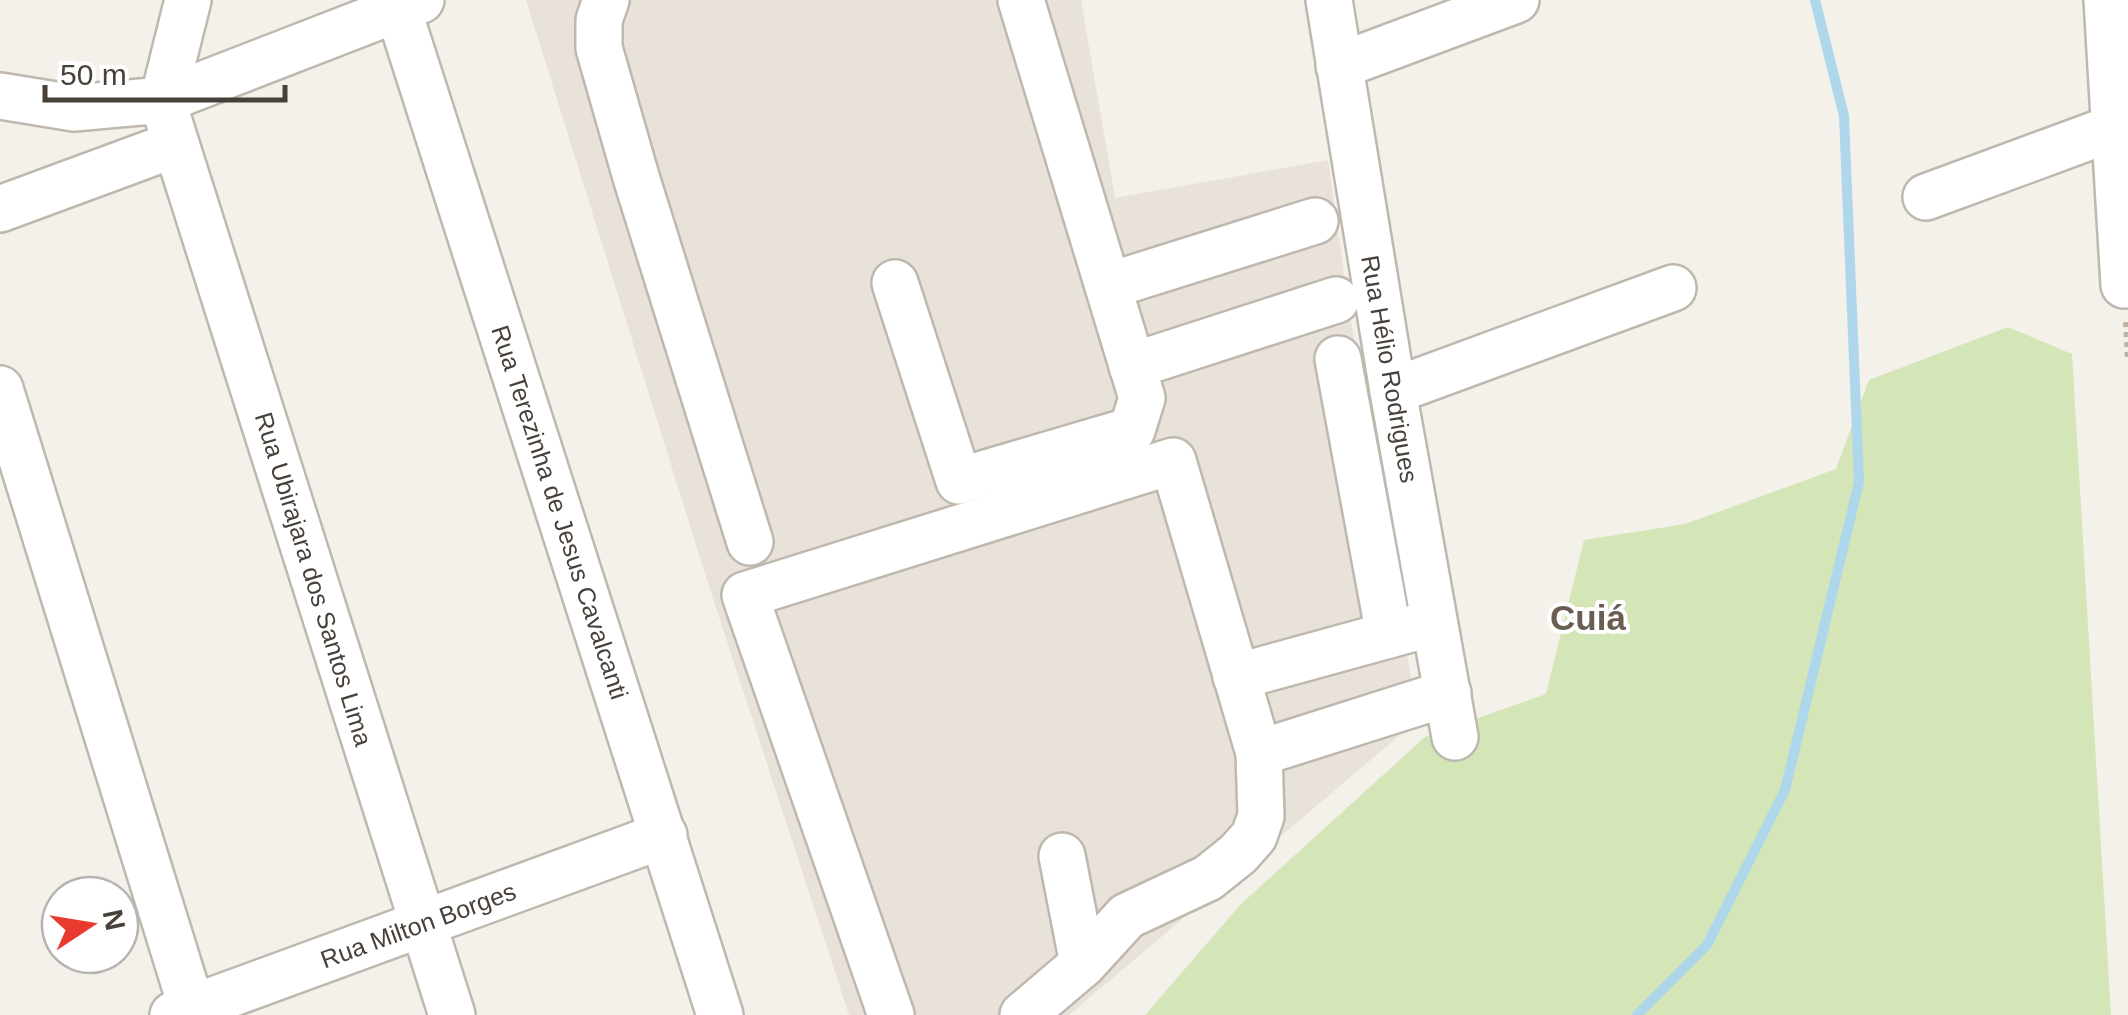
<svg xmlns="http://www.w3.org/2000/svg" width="2128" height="1015" font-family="Arial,sans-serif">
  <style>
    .residential { fill: #e8e2da }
    .green { fill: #d4e5b8 }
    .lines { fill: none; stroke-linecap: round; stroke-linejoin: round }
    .stream { stroke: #aed7eb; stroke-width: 10 }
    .minor-casing { stroke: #bfb8ae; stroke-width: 50 }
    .path { stroke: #c0b2a1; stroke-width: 6; stroke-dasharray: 5 5; stroke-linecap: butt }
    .minor { stroke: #fff; stroke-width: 45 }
    .labels { text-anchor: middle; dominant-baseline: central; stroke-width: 8; stroke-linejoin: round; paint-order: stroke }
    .street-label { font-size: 25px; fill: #48413a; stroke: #fff }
    .district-label { font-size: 35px; font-weight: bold; fill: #6a5e52; stroke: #fff }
  </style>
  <rect width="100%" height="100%" fill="#f4f1eb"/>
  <!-- residential -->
  <path class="residential" d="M 526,0 L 1081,0 L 1115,198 L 1328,160 L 1350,315 L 1418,720 L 1069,1015 L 849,1015 L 706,577 Z"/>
  <!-- green -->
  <path class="green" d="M 2008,327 L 2072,354 L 2111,1015 L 1145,1015 L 1241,904 L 1425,737 L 1546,694 L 1584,540 L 1685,524 L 1836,469 L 1869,380 Z"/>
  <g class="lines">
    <!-- stream -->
    <path class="stream" d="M 1637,1015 L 1707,945 L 1785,790 L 1859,482 L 1844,116 L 1815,0"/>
    <!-- minor casing -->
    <g class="minor-casing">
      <g id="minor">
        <path d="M 606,0 L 599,20 L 599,48 L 636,177 L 750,542"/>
        <path d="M 1329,0 L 1393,391 L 1455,737"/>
        <path d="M 2107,0 L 2124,285 L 2128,284"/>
        <path d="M 398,9 L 720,1015"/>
        <path d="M 1339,66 L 1516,0"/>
        <path d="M 0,96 L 74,108 L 163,100 L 421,0"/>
        <path d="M 163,100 L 188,0"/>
        <path d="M 176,144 L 452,1015"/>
        <path d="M 1926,197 L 2116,127"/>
        <path d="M 0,209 L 176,144 L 167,115"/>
        <path d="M 895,283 L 959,481 L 1132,430 L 1142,398 L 1021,0"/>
        <path d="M 1108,286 L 1315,221"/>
        <path d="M 1338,359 L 1389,635"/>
        <path d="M 1132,366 L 1336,300"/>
        <path d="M 0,389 L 194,1015"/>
        <path d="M 1393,391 L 1673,288"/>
        <path d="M 1236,677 L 1418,627"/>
        <path d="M 1259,753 L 1448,693"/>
        <path d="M 1062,856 L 1083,964"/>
        <path d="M 173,1015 L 664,835"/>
        <path d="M 891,1015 L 745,595 L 1173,461 L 1259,753 L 1261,816 L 1254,836 L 1238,854 L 1208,878 L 1127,916 L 1083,964 L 1023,1015"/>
      </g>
    </g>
    <!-- path -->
    <path class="path" d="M 2126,322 L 2128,361"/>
    <!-- minor -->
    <use href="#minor" class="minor"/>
  </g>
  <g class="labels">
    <!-- street labels -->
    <g class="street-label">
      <text transform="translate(1390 369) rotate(80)">Rua Hélio Rodrigues</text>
      <text transform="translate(560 512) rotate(72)">Rua Terezinha de Jesus Cavalcanti</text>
      <text transform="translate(314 579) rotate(73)">Rua Ubirajara dos Santos Lima</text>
      <text transform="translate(418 925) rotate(-20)">Rua Milton Borges</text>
    </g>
    <!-- district labels -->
    <g class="district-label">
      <text x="1588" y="617">Cuiá</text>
    </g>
  </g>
  <!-- north arrow -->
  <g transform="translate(90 925) rotate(78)"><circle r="48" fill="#ffffff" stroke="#b6b3b0" stroke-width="2.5"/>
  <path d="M0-8L18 38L0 25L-18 38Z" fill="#e83a2f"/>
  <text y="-15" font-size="28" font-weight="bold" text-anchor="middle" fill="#48413a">N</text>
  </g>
  <!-- scale -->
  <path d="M45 85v15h240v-15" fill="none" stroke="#48413a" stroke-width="5"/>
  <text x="60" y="85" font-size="30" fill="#48413a" stroke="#ffffff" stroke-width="8" paint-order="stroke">50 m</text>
</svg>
